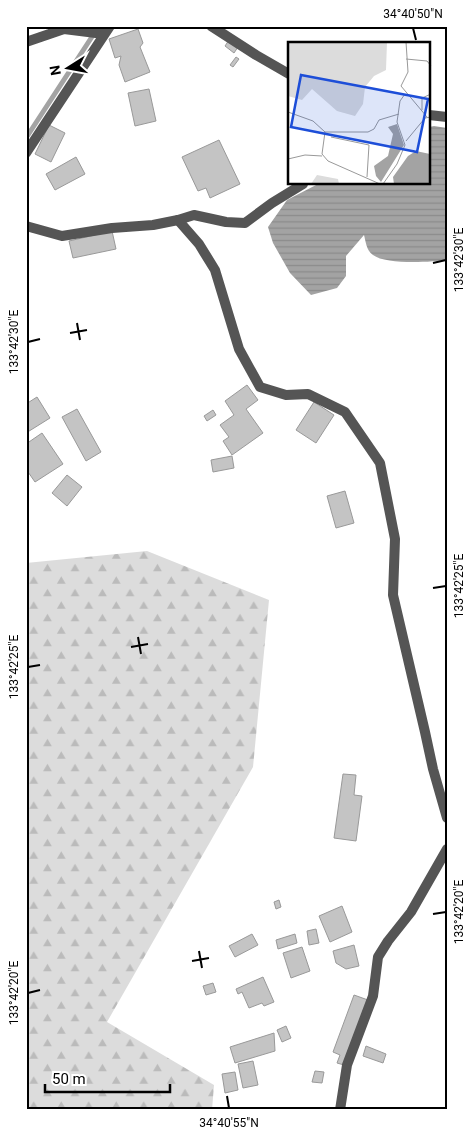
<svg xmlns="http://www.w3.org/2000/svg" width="473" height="1136" font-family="Roboto,sans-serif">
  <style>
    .forest { fill: url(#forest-firs) }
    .water { fill: url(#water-rules) }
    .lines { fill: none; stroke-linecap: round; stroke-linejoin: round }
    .stream { stroke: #a3a3a3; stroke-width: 5 }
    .building { fill: #c4c4c4; stroke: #999 }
    .street { stroke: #555; stroke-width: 10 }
    .ticks { fill: none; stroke: #000; stroke-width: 2 }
    .inset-road { fill: none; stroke: #999; stroke-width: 1 }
    .view { fill: #1d4ed8; fill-opacity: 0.15; stroke: #1d4ed8; stroke-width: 2.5 }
    .inset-edge { fill: none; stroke: #000; stroke-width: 2.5 }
    .neatline { fill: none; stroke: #000; stroke-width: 2 }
    .ticks-label { font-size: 12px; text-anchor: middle; fill: #000 }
  </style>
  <defs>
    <pattern id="forest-firs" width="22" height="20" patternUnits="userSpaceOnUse" patternTransform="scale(1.25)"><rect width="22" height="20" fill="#dcdcdc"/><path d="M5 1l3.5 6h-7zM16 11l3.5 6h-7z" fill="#bbb"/></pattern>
    <pattern id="water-rules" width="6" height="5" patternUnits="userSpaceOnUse" patternTransform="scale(1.25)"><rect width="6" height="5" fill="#a3a3a3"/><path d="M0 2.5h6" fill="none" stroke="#8b8b8b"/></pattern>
  </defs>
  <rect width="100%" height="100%" fill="#fff"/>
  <!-- forest -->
  <path class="forest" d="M 147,551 L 269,600 L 253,767 L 107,1022 L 214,1085 L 212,1110 L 26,1110 L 26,563 Z"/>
  <!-- water -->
  <path class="water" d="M 434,126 L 447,128 L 447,260 C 431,262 386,265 373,255 C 366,250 366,242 364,235 L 346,256 L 346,276 L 337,288 L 311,295 L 290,273 L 273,243 L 268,227 L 287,200 L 318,184 L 429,184 L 429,127 Z"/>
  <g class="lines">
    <!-- stream -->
    <path class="stream" d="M 26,138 L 99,26"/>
  </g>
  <!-- building -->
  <g class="building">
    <path d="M 138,29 L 143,43 L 140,47 L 150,72 L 125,82 L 119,65 L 121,56 L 115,58 L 109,39 Z"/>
    <path d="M 229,40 L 238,47 L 234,53 L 225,46 Z"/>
    <path d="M 236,57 L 239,59 L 233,67 L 230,65 Z"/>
    <path d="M 149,89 L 156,121 L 135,126 L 128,93 Z"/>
    <path d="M 49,125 L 65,133 L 51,162 L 35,154 Z"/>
    <path d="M 219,140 L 240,184 L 210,198 L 206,188 L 198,191 L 182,157 Z"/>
    <path d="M 76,157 L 85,174 L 55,190 L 46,174 Z"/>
    <path d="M 112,231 L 116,249 L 73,258 L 69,241 Z"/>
    <path d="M 247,385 L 258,400 L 246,409 L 263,433 L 232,455 L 223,441 L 229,437 L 220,425 L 234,415 L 225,401 Z"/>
    <path d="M 37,397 L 50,418 L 26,433 L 26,404 Z"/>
    <path d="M 314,402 L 334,415 L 316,443 L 296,430 Z"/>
    <path d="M 77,409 L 101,452 L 86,461 L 62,417 Z"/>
    <path d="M 213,410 L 216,415 L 207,421 L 204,416 Z"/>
    <path d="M 42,433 L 63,464 L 35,482 L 26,469 L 26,444 Z"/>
    <path d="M 232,456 L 234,468 L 213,472 L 211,460 Z"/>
    <path d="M 67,475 L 82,487 L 67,506 L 52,493 Z"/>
    <path d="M 345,491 L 354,523 L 336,528 L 327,496 Z"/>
    <path d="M 343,774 L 356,775 L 354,795 L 362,796 L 356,841 L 334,838 Z"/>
    <path d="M 279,900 L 281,907 L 276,909 L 274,902 Z"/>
    <path d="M 342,906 L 352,932 L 330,942 L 319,916 Z"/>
    <path d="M 316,929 L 319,943 L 309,945 L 307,931 Z"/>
    <path d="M 252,934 L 258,945 L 235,957 L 229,946 Z"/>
    <path d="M 295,934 L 297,943 L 278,949 L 276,940 Z"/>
    <path d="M 354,945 L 359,966 L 346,969 L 336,963 L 333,951 Z"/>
    <path d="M 302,947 L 310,971 L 291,978 L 283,953 Z"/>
    <path d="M 263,977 L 274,1002 L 264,1006 L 262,1003 L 249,1008 L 242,992 L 238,994 L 236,989 Z"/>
    <path d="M 213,983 L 216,992 L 206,995 L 203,986 Z"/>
    <path d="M 354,995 L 368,1000 L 344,1065 L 337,1063 L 340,1055 L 333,1052 Z"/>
    <path d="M 286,1026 L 291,1038 L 282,1042 L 277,1030 Z"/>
    <path d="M 274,1033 L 275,1051 L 235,1063 L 230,1047 Z"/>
    <path d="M 366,1046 L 386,1054 L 383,1063 L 363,1056 Z"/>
    <path d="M 253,1061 L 258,1085 L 243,1088 L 238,1064 Z"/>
    <path d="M 315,1071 L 324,1072 L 322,1083 L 312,1082 Z"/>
    <path d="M 235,1072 L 238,1090 L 225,1093 L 222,1074 Z"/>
  </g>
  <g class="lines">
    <!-- street -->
    <g class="street">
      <path d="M 211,26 L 256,55 L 289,74"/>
      <path d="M 26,42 L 64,29 L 104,34"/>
      <path d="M 429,115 L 447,117"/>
      <path d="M 26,153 L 110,26"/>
      <path d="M 178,220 L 199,244 L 215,270 L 239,349 L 260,387 L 286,395 L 308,394 L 345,412 L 380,463 L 395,539 L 393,595 L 425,732 L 433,769 L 447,818"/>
      <path d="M 26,226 L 62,236 L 112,228 L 153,225 L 178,220 L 194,215 L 226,222 L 245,223 L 272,203 L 303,184"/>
      <path d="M 340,1110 L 347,1065 L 373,996 L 378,957 L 388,941 L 411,912 L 447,849"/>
    </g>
  </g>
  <!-- ticks -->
  <path class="ticks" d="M 413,28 L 416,40M 433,263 L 446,260M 77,323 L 80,340M 70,333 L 87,330M 28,342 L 40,339M 433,588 L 446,586M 138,637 L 141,654M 131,647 L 148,644M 28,667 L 40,665M 433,914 L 446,912M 199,951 L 202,968M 192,961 L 209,958M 28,993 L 40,990M 227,1096 L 229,1108"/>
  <!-- overview -->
  <g transform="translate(288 42)">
    <rect width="142" height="142" fill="#fff"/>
    <path d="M 0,0 L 99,0 L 98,28 L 86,34 L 77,45 L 75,62 L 67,74 L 49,69 L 24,47 L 14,58 L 0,54 ZM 29,133 L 50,137 L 51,142 L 23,142 Z" fill="#dcdcdc"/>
    <path d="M 109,82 L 116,103 L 93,140 L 88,134 L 86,124 L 100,114 L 105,92 L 100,85 ZM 128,109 L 142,112 L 142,142 L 106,142 L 105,135 L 120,114 Z" fill="#a3a3a3"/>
    <path class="inset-road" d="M 118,0 L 120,30 L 113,44 L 139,75M 118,17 L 139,19 L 143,24M 134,68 L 134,56 L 143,52M 0,70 L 25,79 L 37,90 L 34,112 L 40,119 L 92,142M 37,90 L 80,90 L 86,87 L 91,78 L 111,72M 43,95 L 81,103 L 79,135M 118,99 L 137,76 L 143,75M 0,117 L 17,113 L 34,114M 95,142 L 109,122 L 117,103 L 109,80 L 112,59 L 117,52"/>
    <path class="view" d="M 13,33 L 140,57 L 129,110 L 3,85 Z"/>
    <rect width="142" height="142" class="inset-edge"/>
  </g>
  <!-- border -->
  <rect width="473" height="1136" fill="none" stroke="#ffffff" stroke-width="55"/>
  <!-- north arrow -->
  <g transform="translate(68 68) rotate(259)" stroke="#ffffff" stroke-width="4" paint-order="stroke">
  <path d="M0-4L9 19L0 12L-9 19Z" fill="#000000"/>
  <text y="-8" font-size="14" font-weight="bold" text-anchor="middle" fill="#000000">N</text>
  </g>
  <!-- scale -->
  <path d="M45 1084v8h125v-8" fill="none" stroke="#000000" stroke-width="2.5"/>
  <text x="52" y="1084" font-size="15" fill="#000000" stroke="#ffffff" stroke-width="4" paint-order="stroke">50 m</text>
  <rect x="28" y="28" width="418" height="1080" class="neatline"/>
  <g class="ticks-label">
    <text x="413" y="18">34°40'50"N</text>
    <text transform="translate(459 260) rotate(-90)" y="4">133°42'30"E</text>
    <text transform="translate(14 342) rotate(-90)" y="4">133°42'30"E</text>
    <text transform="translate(459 586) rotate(-90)" y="4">133°42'25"E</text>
    <text transform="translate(14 667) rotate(-90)" y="4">133°42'25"E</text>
    <text transform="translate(459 912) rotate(-90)" y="4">133°42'20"E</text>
    <text transform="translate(14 993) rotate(-90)" y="4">133°42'20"E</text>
    <text x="229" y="1127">34°40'55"N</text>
  </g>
</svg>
